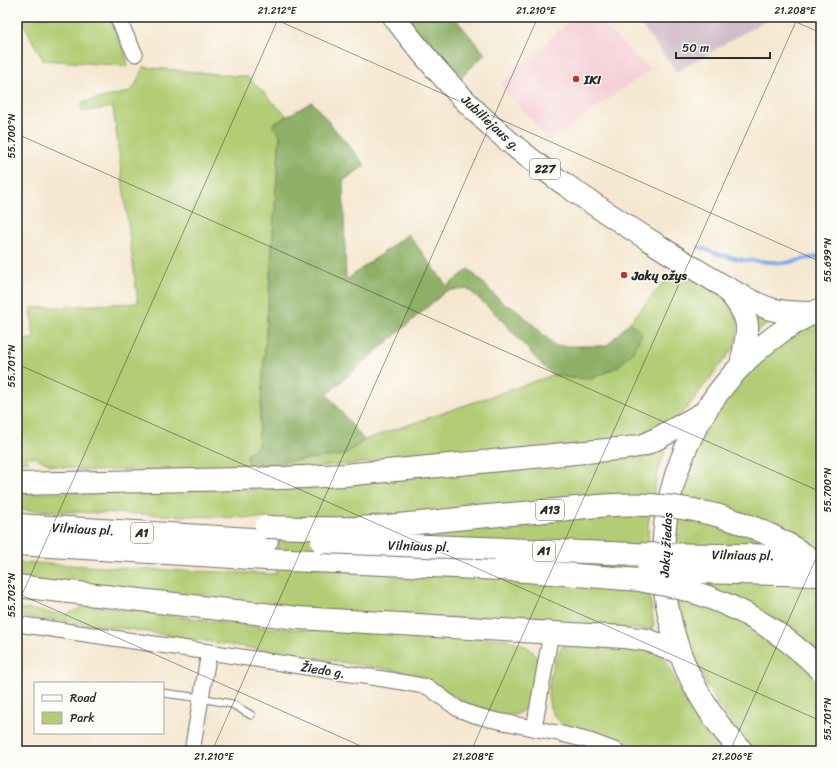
<svg xmlns="http://www.w3.org/2000/svg" width="838" height="768" font-family="Sriracha,sans-serif">
  <style>
    .built { fill: #f6cfd6 }
    .industrial { fill: #d1bdc9 }
    .green { fill: #b2cd74; stroke: #6e7c50 }
    .forest { fill: #8db066; stroke: #5c6e48 }
    .lines { fill: none; stroke-linecap: round; stroke-linejoin: round }
    .stream { stroke: #7bace7; stroke-width: 4 }
    .lane-casing { stroke: #726d65; stroke-width: 9 }
    .street-casing { stroke: #726d65; stroke-width: 17 }
    .primary-casing { stroke: #726d65; stroke-width: 24 }
    .highway-casing { stroke: #726d65; stroke-width: 24 }
    .lane { stroke: #fff; stroke-width: 7 }
    .street { stroke: #fff; stroke-width: 15 }
    .primary { stroke: #fff; stroke-width: 22 }
    .highway { stroke: #fff; stroke-width: 22 }
    .highway-bridge-casing { stroke: #726d65; stroke-width: 24; stroke-linecap: butt }
    .highway-bridge { stroke: #fff; stroke-width: 22 }
    .ticks { fill: none; stroke: #2b2b2b; stroke-width: 1; stroke-opacity: 0.45 }
    .poi-dot { fill: #c8321e; stroke: #fdfcf7; stroke-width: 1.5 }
    .labels { text-anchor: middle; dominant-baseline: central; stroke-width: 3; stroke-linejoin: round; paint-order: stroke }
    .shield { fill: #fdfcf7; stroke: #6a6a68; stroke-width: 1 }
    .shield-label { font-size: 12px; font-weight: bold; fill: #2b2b2b }
    .poi-label { font-size: 13px; font-weight: bold; fill: #2b2b2b; stroke: #fdfcf7; text-anchor: start }
    .street-label { font-size: 13px; fill: #2b2b2b; stroke: #fdfcf7 }
    .neatline { fill: none; stroke: #2b2b2b; stroke-width: 1.5 }
    .ticks-label { font-size: 10px; text-anchor: middle; fill: #2b2b2b }
  </style>
  <rect width="100%" height="100%" fill="#fdfcf7"/>
  <filter id="ink" filterUnits="userSpaceOnUse"><feTurbulence type="fractalNoise" baseFrequency=".025" numOctaves="2"/><feDisplacementMap in="SourceGraphic" scale="8" xChannelSelector="R" yChannelSelector="G"/><feConvolveMatrix kernelMatrix="1 2 1 2 8 2 1 2 1" color-interpolation-filters="sRGB"/></filter>
  <filter id="wash" filterUnits="userSpaceOnUse"><feTurbulence type="fractalNoise" baseFrequency=".012" numOctaves="4" result="noise"/><feDisplacementMap in="SourceGraphic" scale="16" xChannelSelector="R" yChannelSelector="G"/><feGaussianBlur stdDeviation="0.9" result="paint"/><feColorMatrix in="noise" values="0 0 0 0 0 0 0 0 0 0 0 0 0 0 0 0 0 1.4 0 .05"/><feComposite in="paint" operator="in"/></filter>
  <g filter="url(#wash)">
    <rect width="100%" height="100%" fill="#f5e7d0"/>
    <!-- built -->
    <g class="built">
      <path d="M 574,17 L 595,17 L 650,70 L 548,141 L 500,84 Z"/>
      <path d="M 562,734 L 617,751 L 549,751 Z"/>
    </g>
    <!-- industrial -->
    <path class="industrial" d="M 635,17 L 771,17 L 677,72 Z"/>
    <!-- green -->
    <g class="green">
      <path d="M 20,17 L 109,17 L 125,51 L 128,66 L 43,60 Z"/>
      <path d="M 143,67 L 248,77 L 287,116 L 273,125 L 280,134 L 258,447 L 247,453 L 343,455 L 367,439 L 553,375 L 572,378 L 591,379 L 619,366 L 642,333 L 630,322 L 674,270 L 726,300 L 739,322 L 735,346 L 686,409 L 671,425 L 635,441 L 239,473 L 236,468 L 90,471 L 51,465 L 35,457 L 25,457 L 29,461 L 17,462 L 17,340 L 34,339 L 31,308 L 138,303 L 113,107 L 82,112 L 82,105 L 84,102 L 128,92 L 135,86 Z"/>
      <path d="M 748,304 L 776,318 L 755,333 Z"/>
      <path d="M 821,320 L 821,751 L 758,751 L 746,741 L 720,708 L 708,688 L 688,645 L 676,609 L 675,528 L 685,478 L 705,431 L 744,378 L 767,355 L 791,338 Z"/>
      <path d="M 663,446 L 665,452 L 660,465 L 654,490 L 648,525 L 650,600 L 654,626 L 651,630 L 251,606 L 17,580 L 17,562 L 137,569 L 276,574 L 279,519 L 17,510 L 17,494 L 120,491 L 313,488 L 419,476 Z"/>
      <path d="M 88,605 L 269,628 L 422,633 L 507,639 L 521,644 L 530,649 L 537,657 L 538,663 L 538,678 L 534,695 L 530,705 L 522,711 L 515,715 L 501,714 L 481,710 L 467,703 L 449,693 L 439,686 L 417,674 L 367,666 L 128,629 L 17,616 L 17,608 L 65,615 Z"/>
      <path d="M 569,643 L 657,648 L 666,660 L 684,700 L 709,737 L 722,751 L 631,751 L 616,741 L 565,727 L 555,717 L 550,707 L 548,695 L 550,676 L 555,660 L 561,648 Z"/>
    </g>
    <!-- forest -->
    <g class="forest">
      <path d="M 406,17 L 454,17 L 485,54 L 462,77 L 416,31 Z"/>
      <path d="M 312,102 L 365,165 L 343,181 L 346,280 L 408,234 L 447,286 L 469,269 L 505,305 L 515,308 L 556,346 L 606,346 L 630,322 L 642,333 L 634,351 L 619,366 L 591,379 L 572,378 L 553,375 L 542,365 L 499,317 L 467,288 L 446,291 L 327,394 L 364,440 L 344,455 L 248,466 L 247,453 L 258,447 L 280,135 L 272,125 Z"/>
    </g>
    <g class="lines">
      <!-- stream -->
      <path class="stream" d="M 699,247 L 717,254 L 743,260 L 785,263 L 821,256"/>
    </g>
  </g>
  <g filter="url(#ink)">
    <g class="lines">
      <!-- lane casing -->
      <g class="lane-casing">
        <path id="lane" d="M 163,693 L 201,698 L 232,704 L 251,715"/>
      </g>
      <!-- street casing -->
      <g class="street-casing">
        <g id="street">
          <path d="M 117,17 L 135,54"/>
          <path d="M 17,624 L 209,652 L 396,681 L 428,687 L 458,709 L 474,715 L 489,719 L 562,734 L 590,741 L 617,751"/>
          <path d="M 534,728 L 551,633"/>
          <path d="M 192,751 L 209,652"/>
        </g>
      </g>
      <!-- primary casing -->
      <g class="primary-casing">
        <g id="primary">
          <path d="M 394,17 C 427,61 464,103 506,139 C 553,179 605,212 657,245 C 685,263 713,281 742,296 C 752,301 764,308 775,310 C 787,313 799,313 811,313"/>
          <path d="M 727,290 C 736,300 745,311 747,325 C 748,335 743,355 741,365"/>
        </g>
      </g>
      <!-- highway casing -->
      <g class="highway-casing">
        <g id="highway">
          <path d="M 17,484 L 282,478 L 344,475 L 627,448 L 644,445 L 660,437 L 705,412"/>
          <path d="M 17,525 L 267,540"/>
          <path d="M 17,544 L 266,559 L 501,569"/>
          <path d="M 17,586 L 298,618 L 624,637 L 647,640 L 661,645 L 679,652"/>
          <path d="M 742,751 C 718,727 700,699 686,668 C 627,532 686,372 821,309"/>
        </g>
      </g>
      <!-- lane -->
      <use href="#lane" class="lane"/>
      <!-- street -->
      <use href="#street" class="street"/>
      <!-- primary -->
      <use href="#primary" class="primary"/>
      <!-- highway -->
      <use href="#highway" class="highway"/>
      <!-- highway-bridge casing -->
      <g class="highway-bridge-casing">
        <g id="highway-bridge">
          <path d="M 266,527 C 296,528 327,529 357,528 C 393,526 429,522 466,518 C 496,515 526,513 556,510 C 587,507 618,503 650,505 C 709,507 774,529 821,567"/>
          <path d="M 322,542 L 636,554 L 806,556"/>
          <path d="M 501,569 L 639,580 C 656,583 674,586 690,591 C 740,606 785,634 821,670"/>
          <path d="M 648,571 L 821,575"/>
        </g>
      </g>
      <!-- highway-bridge -->
      <use href="#highway-bridge" class="highway-bridge"/>
    </g>
  </g>
  <!-- ticks -->
  <path class="ticks" d="M 270,17 L 821,262M 785,17 L 821,33M 17,23 L 20,17M 17,134 L 821,492M 17,364 L 821,721M 17,593 L 372,751M 17,606 L 279,17M 212,751 L 538,17M 471,751 L 798,17M 730,751 L 821,547"/>
  <!-- markers -->
  <g class="poi-dot">
    <circle cx="576" cy="79" r="4"/>
    <circle cx="624" cy="275" r="4"/>
  </g>
  <g class="labels">
    <!-- shield labels -->
    <g class="shield">
      <rect x="530" y="159" width="30" height="20" rx="3"/>
      <rect x="536" y="500" width="28" height="20" rx="3"/>
      <rect x="131" y="523" width="22" height="20" rx="3"/>
      <rect x="533" y="541" width="22" height="20" rx="3"/>
    </g>
    <g class="shield-label">
      <text x="545" y="169">227</text>
      <text x="550" y="510">A13</text>
      <text x="142" y="533">A1</text>
      <text x="544" y="551">A1</text>
    </g>
    <!-- poi labels -->
    <g class="poi-label">
      <text x="584" y="79">IKI</text>
      <text x="632" y="275">Jakų ožys</text>
    </g>
    <!-- street labels -->
    <g class="street-label">
      <text transform="translate(491 123) rotate(43)">Jubiliejaus g.</text>
      <text transform="translate(83 529) rotate(3)">Vilniaus pl.</text>
      <text transform="translate(666 545) rotate(-87)">Jakų žiedas</text>
      <text transform="translate(419 546) rotate(2)">Vilniaus pl.</text>
      <text transform="translate(743 555) rotate(1)">Vilniaus pl.</text>
      <text transform="translate(323 670) rotate(9)">Žiedo g.</text>
    </g>
  </g>
  <!-- margin -->
  <rect width="838" height="768" fill="none" stroke="#fdfcf7" stroke-width="44"/>
  <!-- legend -->
  <rect x="34" y="682" width="130" height="52" fill="#fdfcf7" stroke="#a9a8a5"/>
  <rect x="42" y="695" width="20" height="6" fill="#ffffff" stroke="#a9a8a5"/>
  <text x="70" y="702" font-size="12" fill="#2b2b2b">Road</text>
  <rect x="42" y="712" width="20" height="12" fill="#b2cd74" stroke="#a9a8a5"/>
  <text x="70" y="722" font-size="12" fill="#2b2b2b">Park</text>
  <!-- scale -->
  <path d="M676 52v6h94v-6" fill="none" stroke="#2b2b2b" stroke-width="2"/>
  <text x="682" y="52" font-size="12" fill="#2b2b2b" stroke="#fdfcf7" stroke-width="3" paint-order="stroke">50 m</text>
  <rect x="22" y="22" width="794" height="724" class="neatline"/>
  <g class="ticks-label">
    <text x="277" y="14">21.212°E</text>
    <text x="536" y="14">21.210°E</text>
    <text x="795" y="14">21.208°E</text>
    <text transform="translate(11 136) rotate(-90)" y="4">55.700°N</text>
    <text transform="translate(827 260) rotate(-90)" y="4">55.699°N</text>
    <text transform="translate(11 366) rotate(-90)" y="4">55.701°N</text>
    <text transform="translate(827 490) rotate(-90)" y="4">55.700°N</text>
    <text transform="translate(11 595) rotate(-90)" y="4">55.702°N</text>
    <text transform="translate(827 719) rotate(-90)" y="4">55.701°N</text>
    <text x="214" y="760">21.210°E</text>
    <text x="473" y="760">21.208°E</text>
    <text x="732" y="760">21.206°E</text>
  </g>
</svg>
